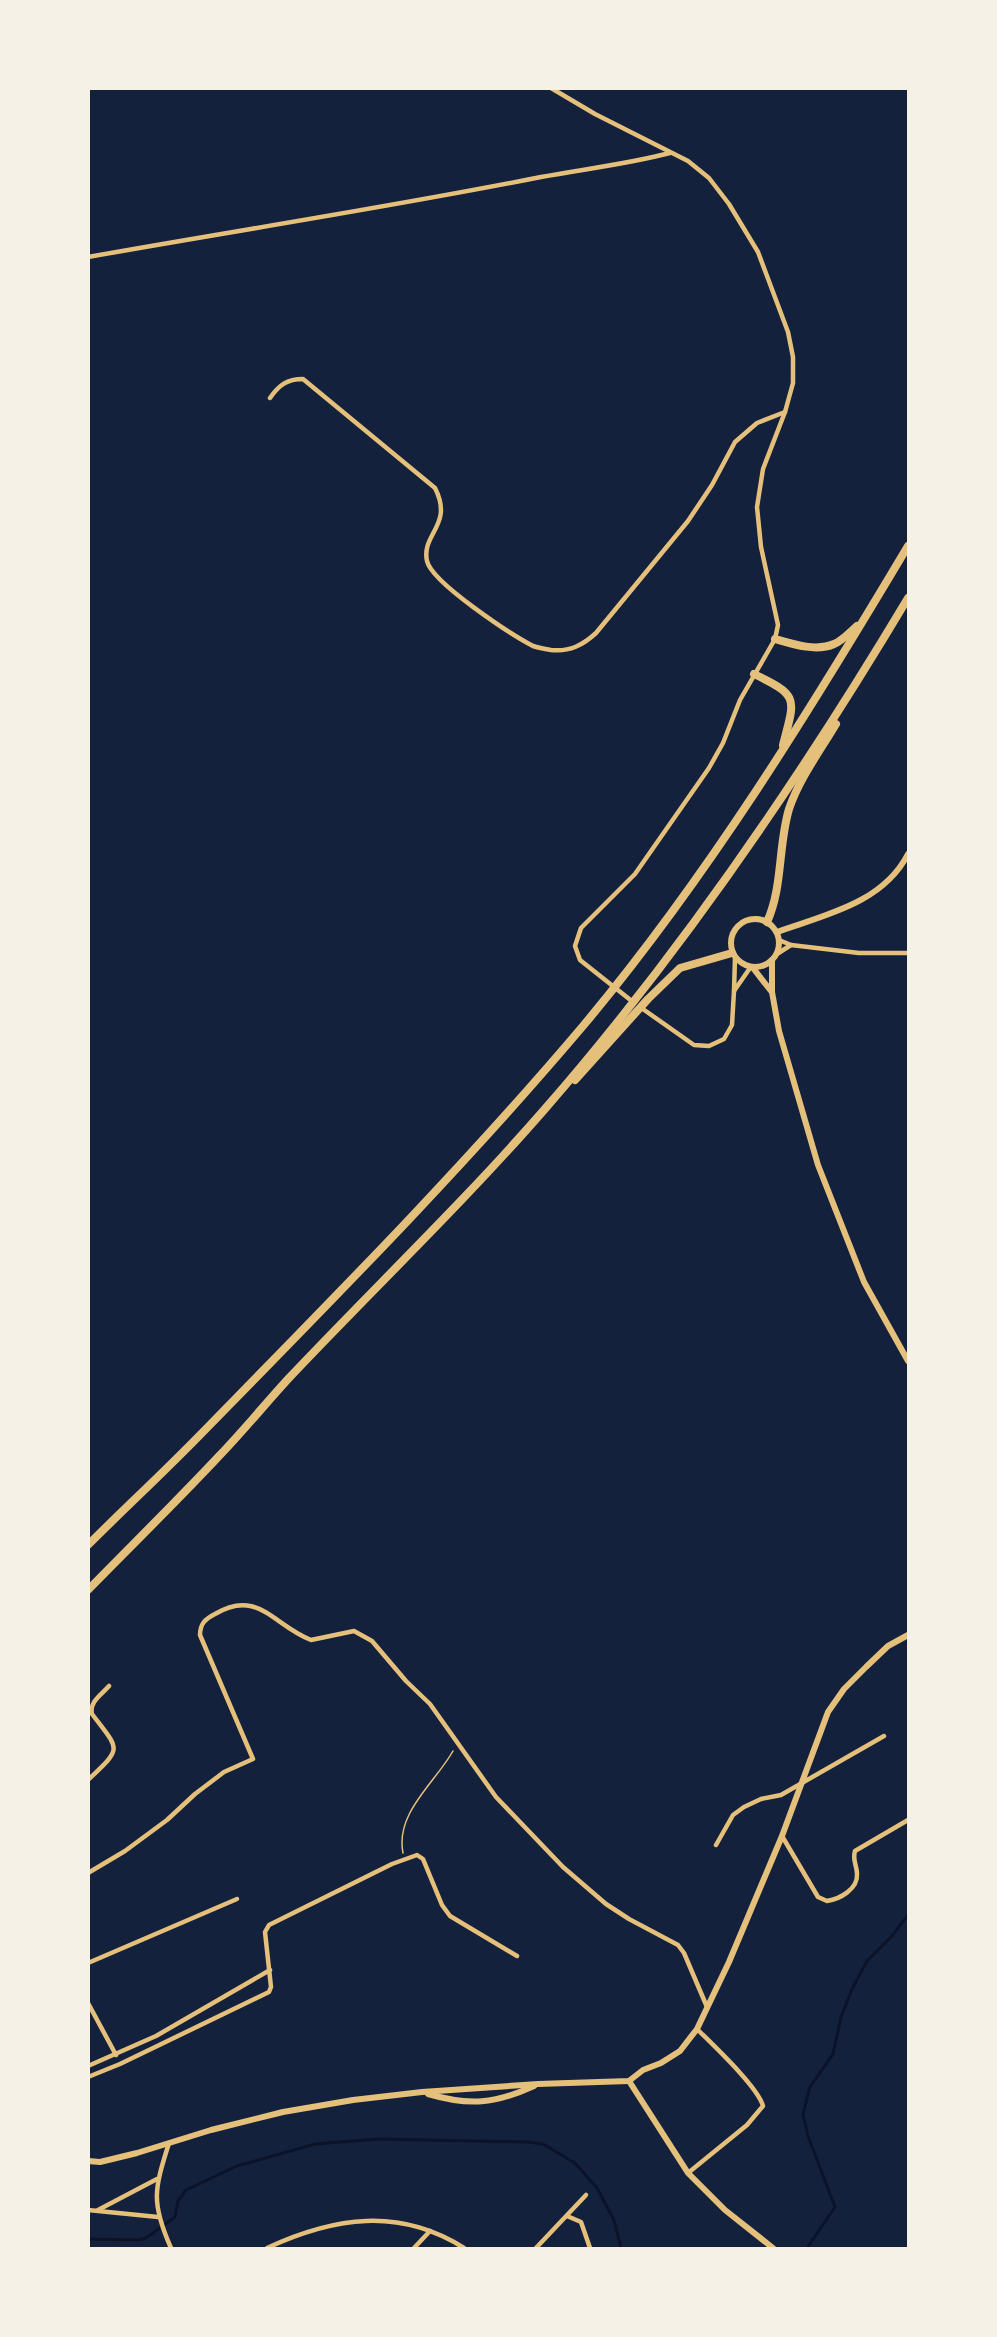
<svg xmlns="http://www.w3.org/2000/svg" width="997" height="2337" font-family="'Roboto Condensed',sans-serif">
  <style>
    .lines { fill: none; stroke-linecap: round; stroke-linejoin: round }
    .stream { stroke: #0b132b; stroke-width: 3 }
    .path { stroke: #e5c07b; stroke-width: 1.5 }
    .minor { stroke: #e5c07b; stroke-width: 4.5 }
    .tertiary { stroke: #e5c07b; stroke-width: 6 }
    .motorway { stroke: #e5c07b; stroke-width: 8 }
  </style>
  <rect width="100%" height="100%" fill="#14213d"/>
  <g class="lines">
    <!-- stream -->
    <g class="stream">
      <path d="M 88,2239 L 139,2240 L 146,2238 L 175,2217 L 178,2201 L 186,2190 L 237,2166 L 315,2144 L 378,2139 L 528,2142 L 543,2144 L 575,2163 L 597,2188 L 614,2220 L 621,2248"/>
      <path d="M 807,2248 L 835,2207 L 808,2136 L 803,2114 L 810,2087 L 833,2054 L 841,2017 L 852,1989 L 867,1961 L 891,1937 L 908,1915"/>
    </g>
    <!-- path -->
    <path class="path" d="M 403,1853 C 395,1813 435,1783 453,1751"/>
    <!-- minor -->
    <g class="minor">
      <path d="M 551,88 L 595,114 L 688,161 L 709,178 L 729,204 L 758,252 L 788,332 L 793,357 L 793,383 L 785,412 L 763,469 L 757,507 L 761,547 L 778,625 L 775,639 L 740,700 L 723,743 L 709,768 L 635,874 L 581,928 L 575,946 L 580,960 L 633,1002"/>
      <path d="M 88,257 C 239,230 391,207 541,177 C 584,169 628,164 670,153"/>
      <path d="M 270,398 C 279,385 287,379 303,379 L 435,488 C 454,525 421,534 427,561 C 432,583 512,635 533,646 C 539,648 545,649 551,650 C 570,652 583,645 596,633 L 688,521 L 712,485 L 735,442 L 757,423 L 785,412"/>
      <path d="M 791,945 L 859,953 L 908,953"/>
      <path d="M 777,954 L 791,945 L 779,940"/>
      <path d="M 735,958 L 734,991 L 750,968"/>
      <path d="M 640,1007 L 694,1045 L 709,1046 L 724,1039 L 732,1025 L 734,991"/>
      <path d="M 88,1780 C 123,1747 120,1751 92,1714 C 89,1702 101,1695 109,1686"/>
      <path d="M 782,1836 L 818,1897 L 827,1901 C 840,1899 858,1889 857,1874 C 857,1865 852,1860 855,1851 L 908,1820"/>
      <path d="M 716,1845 L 733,1815 L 744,1807 L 761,1799 L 781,1795 L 884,1736"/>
      <path d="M 88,1873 L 125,1851 L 167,1820 L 195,1794 L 224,1772 L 253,1759 L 200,1635 C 200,1624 205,1619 215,1614 C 258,1588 274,1626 311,1640 L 354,1631 L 372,1641 L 406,1681 L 430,1704 L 496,1797 L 563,1867 L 606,1904 L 629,1919 L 678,1945 L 684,1953 L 707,2007"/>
      <path d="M 88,1963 L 237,1899"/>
      <path d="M 88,2003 L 116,2055"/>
      <path d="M 88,2066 L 156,2036 L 270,1970"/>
      <path d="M 88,2077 L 120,2064 L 269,1992 L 271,1987 L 265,1932 L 269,1925 L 392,1864 L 417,1855 L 423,1859 L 442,1905 L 450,1916 L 517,1956"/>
      <path d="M 169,2143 C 154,2190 151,2203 171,2248"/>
      <path d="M 688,2173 L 747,2125 L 763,2106 C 758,2087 713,2045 697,2029"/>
      <path d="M 88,2210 L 158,2217"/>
      <path d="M 98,2210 L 157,2179"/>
      <path d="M 567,2216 L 581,2222 L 590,2248"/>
      <path d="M 267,2248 C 334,2217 399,2207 464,2248"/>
      <path d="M 414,2248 L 430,2231"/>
      <path d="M 536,2248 L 586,2195"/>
    </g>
    <!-- tertiary -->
    <g class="tertiary">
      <circle cx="755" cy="943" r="24"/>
      <path d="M 777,932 C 825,915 883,903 908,854"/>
      <path d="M 772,960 L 772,992 L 779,1031 L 818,1165 L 864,1282 L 908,1361"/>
      <path d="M 753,968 L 771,991"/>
      <path d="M 629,2081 L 688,2173 L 725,2210 L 773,2248"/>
      <path d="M 428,2094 C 469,2106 495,2104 534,2086"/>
      <path d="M 88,2161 L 100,2162 L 137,2153 L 211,2130 L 283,2112 L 353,2100 L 422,2092 L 538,2084 L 629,2081 L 643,2070 L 661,2063 L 680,2051 L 697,2029 L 729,1962 L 782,1836 L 828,1712 L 844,1689 L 866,1667 L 888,1646 L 908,1635"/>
    </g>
    <!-- motorway -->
    <g class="motorway">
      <path d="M 775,639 C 792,644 816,652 834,644 C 842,641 850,632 857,626"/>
      <path d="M 754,674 C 800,696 795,698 783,745"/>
      <path d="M 767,922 C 783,887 778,846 789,809 C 799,779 820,751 836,724"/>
      <path d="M 575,1080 L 648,999 L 680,968 L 732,953"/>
      <path d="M 88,1545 C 125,1508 163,1473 200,1435 C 330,1302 462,1169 583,1026 C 707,878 809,712 908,546"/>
      <path d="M 88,1590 C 132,1545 177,1501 220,1455 C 244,1430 266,1403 289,1378 C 374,1288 463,1203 544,1110 C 682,952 801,777 908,598"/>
    </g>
  </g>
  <!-- border -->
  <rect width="997" height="2337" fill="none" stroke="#f6f1e7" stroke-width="180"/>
</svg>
